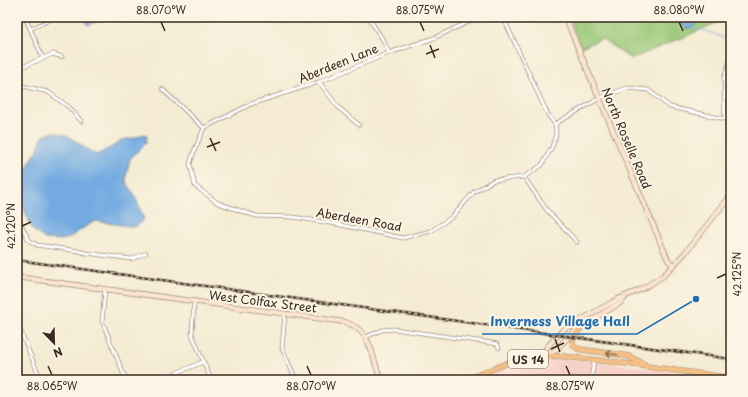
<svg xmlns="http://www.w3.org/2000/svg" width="748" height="397" font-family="'Playpen Sans',sans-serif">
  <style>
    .built { fill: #f7d1c7 }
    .green { fill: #97c877; stroke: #69794a }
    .water { fill: #72aae1; stroke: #566a80 }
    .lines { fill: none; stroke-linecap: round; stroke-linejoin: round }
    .stream { stroke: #72aae1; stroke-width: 1 }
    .street-casing { stroke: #988a78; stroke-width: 4.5 }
    .secondary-casing { stroke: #988a78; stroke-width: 6 }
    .primary-casing { stroke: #988a78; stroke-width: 6 }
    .street { stroke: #fff; stroke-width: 3 }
    .secondary { stroke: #fbe5cf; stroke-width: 4.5 }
    .primary { stroke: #f5bf86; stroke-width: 5 }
    .rail-casing { stroke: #3b2a1e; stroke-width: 2.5 }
    .rail { stroke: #fcf5e5; stroke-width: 1; stroke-dasharray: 3; stroke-linecap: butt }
    .oneway { stroke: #8f6d4d }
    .ticks { fill: none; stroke: #3b2a1e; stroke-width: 1.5 }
    .labels { text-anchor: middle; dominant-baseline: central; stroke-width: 4; stroke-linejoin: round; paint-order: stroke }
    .shield { fill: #fcf5e5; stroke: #75675a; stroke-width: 1 }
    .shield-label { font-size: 11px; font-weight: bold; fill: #3b2a1e }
    .street-label { font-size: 12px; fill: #3b2a1e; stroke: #fcf5e5 }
    .leader { fill: none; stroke: #1f6fb2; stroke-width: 1.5 }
    .callout-dot { fill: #1f6fb2; stroke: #fcf5e5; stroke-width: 1.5 }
    .callout-label { font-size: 13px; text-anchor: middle; font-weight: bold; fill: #1f6fb2; stroke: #fcf5e5; stroke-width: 4; stroke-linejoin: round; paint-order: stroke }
    .neatline { fill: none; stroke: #3b2a1e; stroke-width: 1.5 }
    .ticks-label { font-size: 10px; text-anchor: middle; fill: #3b2a1e }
  </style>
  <rect width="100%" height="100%" fill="#fcf5e5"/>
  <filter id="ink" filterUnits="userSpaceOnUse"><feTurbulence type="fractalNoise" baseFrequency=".025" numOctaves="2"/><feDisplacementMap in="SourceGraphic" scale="8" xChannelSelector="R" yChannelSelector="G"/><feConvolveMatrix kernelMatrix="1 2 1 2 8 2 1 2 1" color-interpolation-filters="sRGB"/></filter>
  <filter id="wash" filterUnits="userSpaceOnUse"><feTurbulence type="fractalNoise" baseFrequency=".012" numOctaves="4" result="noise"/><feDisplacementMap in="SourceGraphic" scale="16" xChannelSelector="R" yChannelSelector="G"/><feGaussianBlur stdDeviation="0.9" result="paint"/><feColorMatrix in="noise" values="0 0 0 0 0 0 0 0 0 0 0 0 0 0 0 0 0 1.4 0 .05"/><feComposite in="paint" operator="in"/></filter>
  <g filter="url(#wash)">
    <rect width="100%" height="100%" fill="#f4ebd2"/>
    <!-- built -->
    <path class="built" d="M 545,356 L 718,376 L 719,380 L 466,380 L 507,363 Z"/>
    <!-- green -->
    <path class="green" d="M 569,17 L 731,17 L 631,59 L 602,39 L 581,47 Z"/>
    <!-- water -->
    <g class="water">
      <path d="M 83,17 L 108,17 L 88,25 Z"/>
      <path d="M 676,17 L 699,17 L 700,20 L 692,27 L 687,29 L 680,24 Z"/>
      <path d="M 54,132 L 68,136 L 96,155 L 112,147 L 121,140 L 134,138 L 141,135 L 144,134 L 147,136 L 146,143 L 130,159 L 126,176 L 126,181 L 135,196 L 144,219 C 140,222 139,225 135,227 L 95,221 L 77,232 L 70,238 L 61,240 L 45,239 L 35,232 L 30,225 L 21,201 L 17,187 L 26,169 L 38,149 L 41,139 L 45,135 Z"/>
    </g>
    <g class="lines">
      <!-- stream -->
      <path class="stream" d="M 692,27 L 709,32 L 731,41"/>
    </g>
  </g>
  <g filter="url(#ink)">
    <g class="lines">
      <!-- street casing -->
      <g class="street-casing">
        <g id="street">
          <path d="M 25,17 L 43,58"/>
          <path d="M 368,17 L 383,40 L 389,53"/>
          <path d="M 503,17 L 548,115 L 555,124"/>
          <path d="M 30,29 L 56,17"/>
          <path d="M 17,69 L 53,54 L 62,57"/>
          <path d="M 17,79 L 19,85 L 17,95"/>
          <path d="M 319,82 L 338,107 L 359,125"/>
          <path d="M 19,85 L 48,92 L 69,107 L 81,121"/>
          <path d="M 162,89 L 204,128"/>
          <path d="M 725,119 L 724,78 L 731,58"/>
          <path d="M 204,128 L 193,154 L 190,164 L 195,186 L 218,203 L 256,216 L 293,217 L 336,224 L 403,238 L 431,231 L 452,217 L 474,192 L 494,180 L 524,177 L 542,165 L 552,147 L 556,134 L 555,124 L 600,98 L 627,88 L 648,90 L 670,107 L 725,119 L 731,122"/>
          <path d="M 204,128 L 251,104 L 319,82 L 389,53 L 434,38 L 479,17"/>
          <path d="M 524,177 L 546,209 L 577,242"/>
          <path d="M 725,202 L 731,208"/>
          <path d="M 17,215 L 27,237 L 30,241 L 37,245 L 78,251 L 86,253 L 132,259 L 146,253"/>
          <path d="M 105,289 L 102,321 L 126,380"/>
          <path d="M 194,302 L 192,334 L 211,380"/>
          <path d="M 285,314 L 282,348 L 296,380"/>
          <path d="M 17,323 L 41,380"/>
          <path d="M 366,337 L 382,330 L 394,329 L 492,343 L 497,344 L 499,348"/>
          <path d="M 159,380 L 203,362"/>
          <path d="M 591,380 L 594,360"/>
        </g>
      </g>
      <!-- secondary casing -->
      <g class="secondary-casing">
        <g id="secondary">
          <path d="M 565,17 L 668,260 L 673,265"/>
          <path d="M 17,277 L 345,322 C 373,331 371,357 381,380"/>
          <path d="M 545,356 L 546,348 L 563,330 L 618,299 L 642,289 L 663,276 L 685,253 L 731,195"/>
          <path d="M 545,356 L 554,351 L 577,329 L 620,303 L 625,298"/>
        </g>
      </g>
      <!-- primary casing -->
      <g class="primary-casing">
        <g id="primary">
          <path d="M 583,326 C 577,332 566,342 578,349 L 628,356 L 644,364"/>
          <path d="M 466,380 L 507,363 L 545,356 L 560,356 L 622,363 L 731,378"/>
        </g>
      </g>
      <!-- street -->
      <use href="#street" class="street"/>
      <!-- secondary -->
      <use href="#secondary" class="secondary"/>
      <!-- primary -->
      <use href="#primary" class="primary"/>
      <!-- rail casing -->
      <g class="rail-casing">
        <path id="rail" d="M 17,260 L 731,359"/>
      </g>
      <!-- rail -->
      <use href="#rail" class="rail"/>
    </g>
    <!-- one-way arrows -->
    <defs><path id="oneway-shaft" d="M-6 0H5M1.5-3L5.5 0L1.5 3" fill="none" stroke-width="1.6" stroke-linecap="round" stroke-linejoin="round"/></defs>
    <use class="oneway" href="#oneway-shaft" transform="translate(612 354) rotate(-171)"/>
  </g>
  <!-- ticks -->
  <path class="ticks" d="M 161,22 L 165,31M 420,22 L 424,31M 679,22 L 683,31M 430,45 L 435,58M 426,54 L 439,49M 210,138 L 216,151M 207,147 L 220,142M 22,226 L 31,222M 717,278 L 726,274M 555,339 L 560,352M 551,349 L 564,343M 48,366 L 52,375M 307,366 L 311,375M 566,366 L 570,375"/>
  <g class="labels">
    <!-- shield labels -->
    <rect class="shield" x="508" y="350" width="40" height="18" rx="3"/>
    <g class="shield-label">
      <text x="528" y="359">US 14</text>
    </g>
    <!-- street labels -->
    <g class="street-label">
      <text transform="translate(338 63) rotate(-22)">Aberdeen Lane</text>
      <text transform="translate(627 138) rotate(67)">North Roselle Road</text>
      <text transform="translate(359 219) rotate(10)">Aberdeen Road</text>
      <text transform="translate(263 301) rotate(7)">West Colfax Street</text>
    </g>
  </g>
  <!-- callouts -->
  <path class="leader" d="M696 299L637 334H482"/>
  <circle class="callout-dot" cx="696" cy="299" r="4"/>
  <g class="callout-label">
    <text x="560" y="326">Inverness Village Hall</text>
  </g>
  <!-- margin -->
  <rect width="748" height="397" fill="none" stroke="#fcf5e5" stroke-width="44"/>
  <!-- north arrow -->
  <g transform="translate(54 343) rotate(157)" stroke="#fcf5e5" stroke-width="3" paint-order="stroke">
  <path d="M0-3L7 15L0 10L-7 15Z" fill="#3b2a1e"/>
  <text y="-6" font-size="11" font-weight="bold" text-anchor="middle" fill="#3b2a1e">N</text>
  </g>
  <rect x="22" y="22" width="704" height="353" class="neatline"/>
  <g class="ticks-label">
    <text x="161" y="14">88.070°W</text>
    <text x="420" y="14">88.075°W</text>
    <text x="679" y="14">88.080°W</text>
    <text transform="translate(11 226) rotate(-90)" y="4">42.120°N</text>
    <text transform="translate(737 274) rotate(-90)" y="4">42.125°N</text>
    <text x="52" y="390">88.065°W</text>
    <text x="311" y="390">88.070°W</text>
    <text x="570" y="390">88.075°W</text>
  </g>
</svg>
